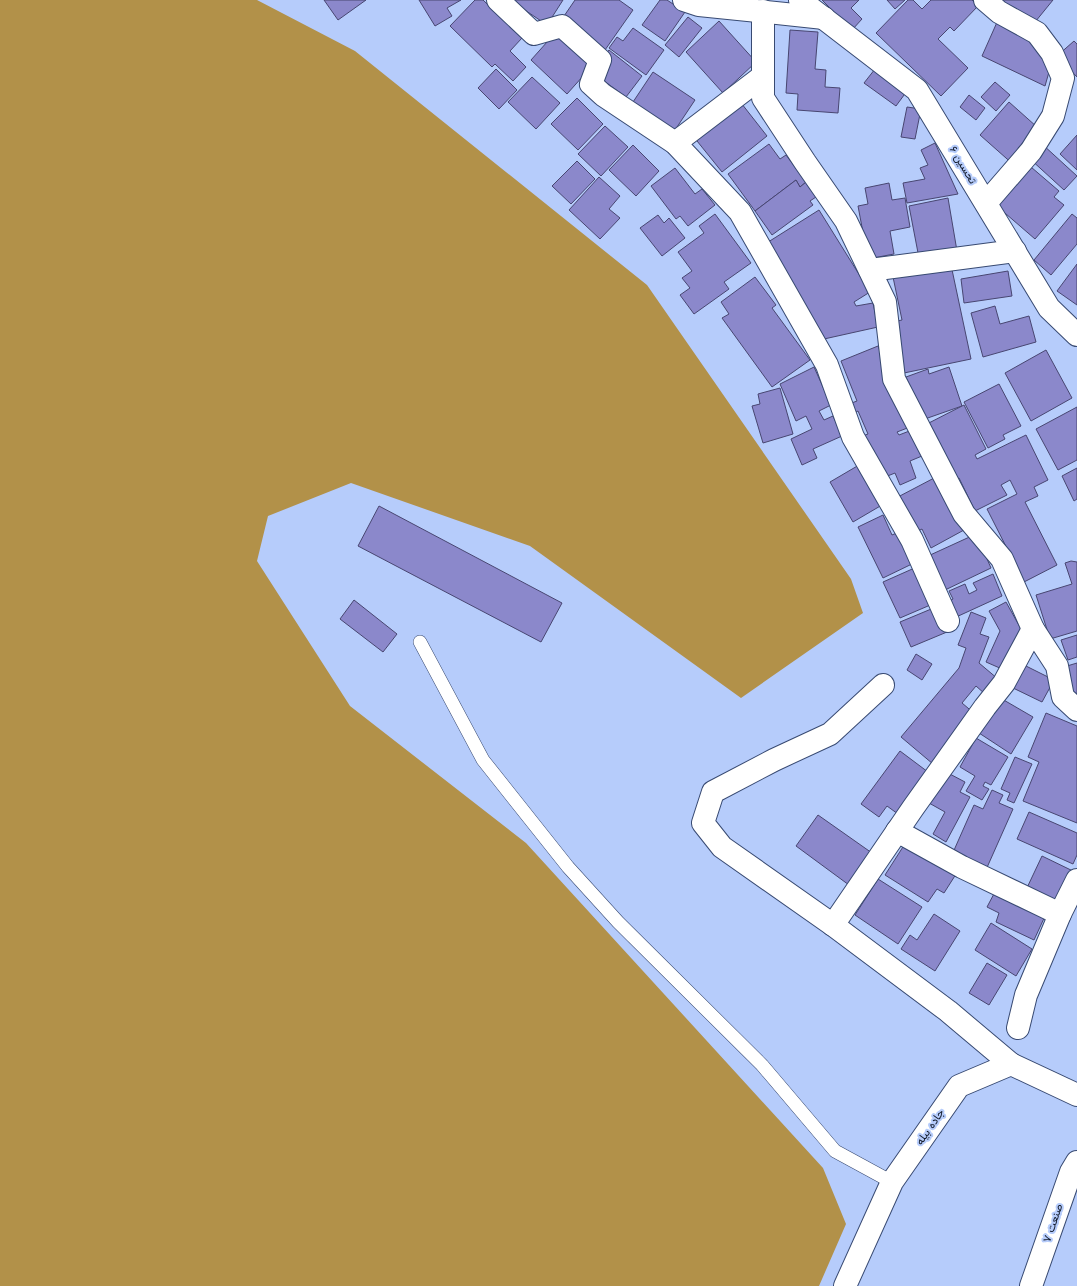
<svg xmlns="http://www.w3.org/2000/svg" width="1077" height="1286" font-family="'Work Sans',Vazirmatn,sans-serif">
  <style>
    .forest { fill: #b29149 }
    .building { fill: #8b88cb; stroke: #484671 }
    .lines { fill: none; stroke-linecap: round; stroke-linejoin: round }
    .service-casing { stroke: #384a72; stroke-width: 14 }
    .minor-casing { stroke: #384a72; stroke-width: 24 }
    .tertiary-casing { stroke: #384a72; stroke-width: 24 }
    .service { stroke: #fff; stroke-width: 13 }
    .minor { stroke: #fff; stroke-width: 22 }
    .tertiary { stroke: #fff; stroke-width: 22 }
    .labels { text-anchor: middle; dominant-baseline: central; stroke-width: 4; stroke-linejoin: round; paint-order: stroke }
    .street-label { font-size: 11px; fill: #111929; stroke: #b6ccfb }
  </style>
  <rect width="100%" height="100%" fill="#b6ccfb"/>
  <!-- forest -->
  <path class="forest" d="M 0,0 L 257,0 L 355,51 L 647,285 L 851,579 L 863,613 L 741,698 L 530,546 L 351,483 L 268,516 L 257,561 L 350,706 L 526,843 L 823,1168 L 846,1224 L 819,1286 L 0,1286 Z"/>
  <!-- building -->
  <g class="building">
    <path d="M 324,0 L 366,0 L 338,20 Z"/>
    <path d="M 419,0 L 461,0 L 447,8 L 452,16 L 435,26 Z"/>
    <path d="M 475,0 L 483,0 L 522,38 L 510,51 L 526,67 L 513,81 L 495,64 L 492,67 L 450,26 Z"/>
    <path d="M 510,0 L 563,0 L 547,25 Z"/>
    <path d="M 575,0 L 619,0 L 633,10 L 605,50 L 562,19 Z"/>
    <path d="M 660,0 L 667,0 L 685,12 L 665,41 L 642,25 Z"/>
    <path d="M 822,0 L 859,0 L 851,8 L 862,19 L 852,30 Z"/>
    <path d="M 887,0 L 905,0 L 895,9 Z"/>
    <path d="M 908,0 L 913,0 L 922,9 L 931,0 L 972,0 L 978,6 L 954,31 L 950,27 L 938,39 L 968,68 L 941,96 L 876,33 Z"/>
    <path d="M 999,0 L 1053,0 L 1031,27 Z"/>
    <path d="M 688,17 L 702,28 L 679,57 L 665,45 Z"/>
    <path d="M 998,20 L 1037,43 L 1051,65 L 1045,86 L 982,56 Z"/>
    <path d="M 719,21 L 756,62 L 723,93 L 686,52 Z"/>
    <path d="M 633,28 L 664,50 L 646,75 L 609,48 L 617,37 L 623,41 Z"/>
    <path d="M 790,30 L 818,32 L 815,69 L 826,70 L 825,87 L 840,88 L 838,113 L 797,110 L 798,94 L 786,93 Z"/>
    <path d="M 556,32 L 592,66 L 567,94 L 531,60 Z"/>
    <path d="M 1074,41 L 1077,44 L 1077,77 L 1057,56 Z"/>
    <path d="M 609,50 L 642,76 L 626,97 L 600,78 L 610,65 L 602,59 Z"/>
    <path d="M 496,69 L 517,90 L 499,109 L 478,88 Z"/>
    <path d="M 875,69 L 907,91 L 896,106 L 864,83 Z"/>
    <path d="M 653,72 L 695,100 L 675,130 L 633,102 Z"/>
    <path d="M 532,77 L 560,103 L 536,129 L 508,102 Z"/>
    <path d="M 995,82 L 1010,95 L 996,111 L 981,97 Z"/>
    <path d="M 969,95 L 985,108 L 976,120 L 960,107 Z"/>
    <path d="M 577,98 L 603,124 L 578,150 L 551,124 Z"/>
    <path d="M 738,99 L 767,136 L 722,172 L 693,136 Z"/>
    <path d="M 1009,102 L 1037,127 L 1018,148 L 1025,154 L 1015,166 L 980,135 Z"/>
    <path d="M 907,107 L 921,109 L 915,139 L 901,137 Z"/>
    <path d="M 605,126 L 628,147 L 601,176 L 578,154 Z"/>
    <path d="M 1077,135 L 1077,170 L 1060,154 Z"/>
    <path d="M 935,143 L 958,194 L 907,203 L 903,183 L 925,179 L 920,168 L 928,165 L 921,150 Z"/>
    <path d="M 769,144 L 780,159 L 786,155 L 795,167 L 800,163 L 811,178 L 800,187 L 796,180 L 755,211 L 728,174 Z"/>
    <path d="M 1042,144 L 1077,176 L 1064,190 L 1029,158 Z"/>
    <path d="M 633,145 L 659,171 L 636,196 L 609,170 Z"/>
    <path d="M 577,161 L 595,179 L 571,204 L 552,186 Z"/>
    <path d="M 1024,161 L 1059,191 L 1054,197 L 1064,205 L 1035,239 L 991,201 Z"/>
    <path d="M 675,168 L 695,194 L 702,189 L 715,205 L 688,226 L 680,216 L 676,219 L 651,186 Z"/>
    <path d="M 599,177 L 620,196 L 609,209 L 620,218 L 600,239 L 569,210 Z"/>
    <path d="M 811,178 L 822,193 L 810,201 L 813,205 L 772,235 L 755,211 L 796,180 L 800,187 Z"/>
    <path d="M 889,183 L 892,200 L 905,198 L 910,227 L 890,231 L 894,254 L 868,259 L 858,206 L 868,204 L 865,188 Z"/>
    <path d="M 948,198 L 957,251 L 919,258 L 909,206 Z"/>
    <path d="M 819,210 L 870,292 L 854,302 L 856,306 L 873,303 L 878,327 L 824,339 L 765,244 Z"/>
    <path d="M 715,214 L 751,263 L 724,282 L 729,289 L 694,314 L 680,295 L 690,288 L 682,278 L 692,271 L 678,252 L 704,233 L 699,226 Z"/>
    <path d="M 1072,214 L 1077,218 L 1077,244 L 1051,275 L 1034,260 Z"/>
    <path d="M 658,215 L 664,223 L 669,218 L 685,238 L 662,256 L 640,228 Z"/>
    <path d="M 1077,264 L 1077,305 L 1057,291 Z"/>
    <path d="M 951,265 L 971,359 L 904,373 L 893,322 L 902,320 L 893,277 Z"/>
    <path d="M 1008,271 L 1012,296 L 964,303 L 961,279 Z"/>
    <path d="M 755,277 L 776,305 L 772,308 L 810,360 L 772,387 L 722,318 L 729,314 L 721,302 Z"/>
    <path d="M 995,306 L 1000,324 L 1029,316 L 1036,342 L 983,357 L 971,313 Z"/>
    <path d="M 878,346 L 910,427 L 897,432 L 899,435 L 912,430 L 922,456 L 910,461 L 916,478 L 900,485 L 895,473 L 885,477 L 873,449 L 866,452 L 860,437 L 868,434 L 858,411 L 852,414 L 849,404 L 857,401 L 841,361 Z"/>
    <path d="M 1046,350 L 1072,398 L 1031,421 L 1005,373 Z"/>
    <path d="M 814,367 L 831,405 L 819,411 L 824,420 L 833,416 L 842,436 L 813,449 L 817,458 L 802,465 L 791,439 L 812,429 L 806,416 L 796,421 L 780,384 Z"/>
    <path d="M 949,367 L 962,406 L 922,420 L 906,377 L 928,369 L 929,374 Z"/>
    <path d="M 999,384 L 1021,426 L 1003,435 L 1005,439 L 988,448 L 964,402 Z"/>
    <path d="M 780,388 L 793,434 L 763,443 L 752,406 L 760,404 L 758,394 Z"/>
    <path d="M 964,405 L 986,449 L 975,455 L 977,459 L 1026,435 L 1048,480 L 1034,487 L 1038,496 L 1025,502 L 1057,565 L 1024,582 L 987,509 L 1017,494 L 1010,480 L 1001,485 L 1007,495 L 975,511 L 959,478 L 952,482 L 923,426 Z"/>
    <path d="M 1077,407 L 1077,460 L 1058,470 L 1036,429 Z"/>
    <path d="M 859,465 L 882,505 L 853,522 L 830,482 Z"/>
    <path d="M 1077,468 L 1077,499 L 1074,501 L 1062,476 Z"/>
    <path d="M 936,477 L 964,530 L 931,548 L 922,529 L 914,533 L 896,498 Z"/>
    <path d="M 379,506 L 562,603 L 541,642 L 358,546 Z"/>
    <path d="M 883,515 L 892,535 L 899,532 L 914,563 L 883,578 L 858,527 Z"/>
    <path d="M 976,534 L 991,568 L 945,590 L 928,556 Z"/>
    <path d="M 1071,561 L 1077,562 L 1077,631 L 1050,639 L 1036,595 L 1072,584 L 1065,563 Z"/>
    <path d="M 919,566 L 935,603 L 900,618 L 883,582 Z"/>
    <path d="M 993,574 L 1002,596 L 954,618 L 947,602 L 953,599 L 949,591 L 965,584 L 969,594 L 977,590 L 973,583 Z"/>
    <path d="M 354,600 L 397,634 L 383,652 L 340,619 Z"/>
    <path d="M 1006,602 L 1021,629 L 1002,669 L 986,662 L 1000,631 L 989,611 Z"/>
    <path d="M 936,607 L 947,632 L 911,647 L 900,622 Z"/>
    <path d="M 971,612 L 986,618 L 980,634 L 989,637 L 979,663 L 998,679 L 985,694 L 976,686 L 962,703 L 975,714 L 933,764 L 901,737 L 959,668 L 966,648 L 958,645 Z"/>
    <path d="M 1077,635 L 1077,657 L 1068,660 L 1061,640 Z"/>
    <path d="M 916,654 L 932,664 L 922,680 L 907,670 Z"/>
    <path d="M 1077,663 L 1077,694 L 1073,695 L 1067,666 Z"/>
    <path d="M 1022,664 L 1054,680 L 1042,702 L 1011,687 Z"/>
    <path d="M 1002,699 L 1033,717 L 1011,754 L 979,733 Z"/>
    <path d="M 1046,713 L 1077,726 L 1077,823 L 1023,801 L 1039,762 L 1028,757 Z"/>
    <path d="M 976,738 L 1008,757 L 991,785 L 985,782 L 983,786 L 989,789 L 982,800 L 966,791 L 975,776 L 960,767 Z"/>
    <path d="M 900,751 L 928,772 L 898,814 L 887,806 L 879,817 L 861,804 Z"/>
    <path d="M 1015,757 L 1032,764 L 1014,803 L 1007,800 L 1010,793 L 1001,789 Z"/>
    <path d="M 946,772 L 965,782 L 960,792 L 970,797 L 946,842 L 933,834 L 945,812 L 929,803 Z"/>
    <path d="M 992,790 L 1003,795 L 999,803 L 1013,809 L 985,872 L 951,857 L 974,805 L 983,809 Z"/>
    <path d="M 1029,812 L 1077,833 L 1077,855 L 1073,864 L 1017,839 Z"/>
    <path d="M 818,815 L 872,853 L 849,885 L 796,846 Z"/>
    <path d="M 908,839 L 958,871 L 944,893 L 937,889 L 928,902 L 885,875 Z"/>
    <path d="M 1042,856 L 1075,872 L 1058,908 L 1025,892 Z"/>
    <path d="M 878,879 L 922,907 L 898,944 L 855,915 Z"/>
    <path d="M 996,890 L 1046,914 L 1034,940 L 996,922 L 999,913 L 987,907 Z"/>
    <path d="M 934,914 L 960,931 L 935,971 L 901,949 L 910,935 L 917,940 Z"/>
    <path d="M 991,923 L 1032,949 L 1016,976 L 975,950 Z"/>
    <path d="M 987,963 L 1007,975 L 989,1005 L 969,993 Z"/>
  </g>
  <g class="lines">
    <!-- service casing -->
    <g class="service-casing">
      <path id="service" d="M 420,642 L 483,760 L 568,867 L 618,922 L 762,1065 L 835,1151 L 892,1182"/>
    </g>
    <!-- minor casing -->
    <g class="minor-casing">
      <g id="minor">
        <path d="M 498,0 L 534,34 L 562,26 L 600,60 L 591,84 L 603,95 L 675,143 L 740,212 L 827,365 L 853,437 L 912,540 L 948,621"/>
        <path d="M 684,0 L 699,5 L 824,18"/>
        <path d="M 800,0 L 917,90 L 1049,308 L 1077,335"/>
        <path d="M 985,0 L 999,12 L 1037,33 L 1052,53 L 1063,78 L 1053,116 L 1031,151 L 986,203"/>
        <path d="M 763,11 L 763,98 L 805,162 L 846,221 L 885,302 L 894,379 L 964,514 L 1002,559 L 1033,629 L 1057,666 L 1063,697 L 1077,710"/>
        <path d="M 675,143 L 763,76"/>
        <path d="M 870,270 L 1015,251"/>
        <path d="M 883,685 L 830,734 L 774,760 L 713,792 L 703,823 L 722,847 L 833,925 L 948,1011 L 1011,1064"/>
        <path d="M 897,831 L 962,867 L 1060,914"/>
        <path d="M 833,925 L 913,808 L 985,707 L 1004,683 L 1033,629"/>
        <path d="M 1018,1028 L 1026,995 L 1060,914 L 1077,880"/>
      </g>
    </g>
    <!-- tertiary casing -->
    <g class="tertiary-casing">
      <g id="tertiary">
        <path d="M 845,1286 L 892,1182 L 959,1086 L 1011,1064 L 1077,1095"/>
        <path d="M 1031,1286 L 1071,1172 L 1077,1162"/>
      </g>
    </g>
    <!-- service -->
    <use href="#service" class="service"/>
    <!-- minor -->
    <use href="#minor" class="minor"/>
    <!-- tertiary -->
    <use href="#tertiary" class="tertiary"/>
  </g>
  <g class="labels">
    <!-- street labels -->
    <g class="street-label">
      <text transform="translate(963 165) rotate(59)">تحسین ۶</text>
      <text transform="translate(930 1127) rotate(-55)">جاده بیله</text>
      <text transform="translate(1053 1223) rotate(-71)">صنعت ۷</text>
    </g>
  </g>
</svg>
